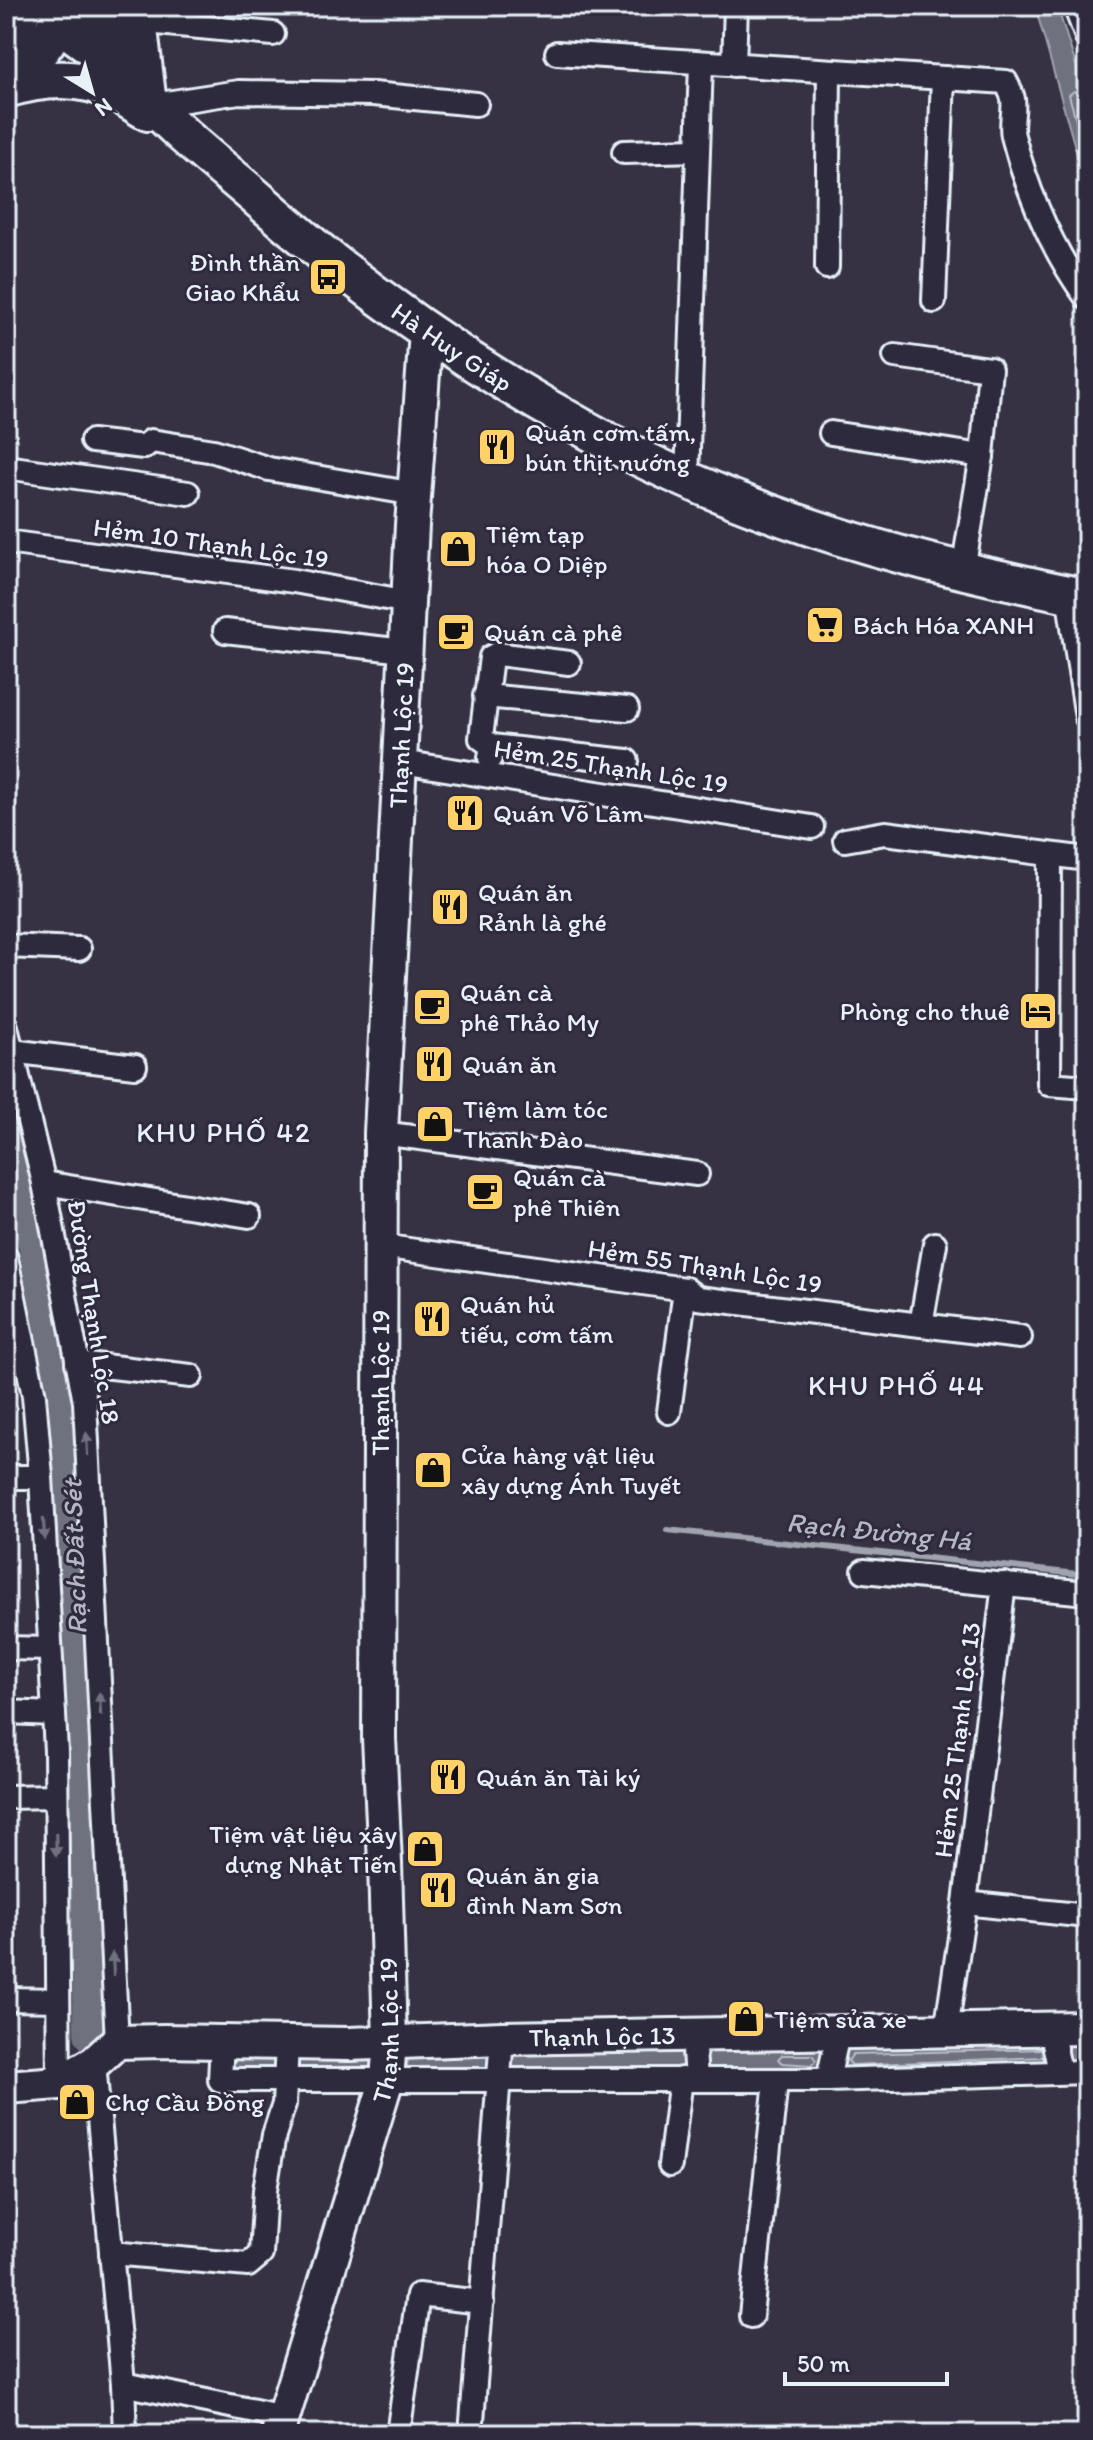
<svg xmlns="http://www.w3.org/2000/svg" width="1093" height="2440" font-family="Itim,sans-serif">
  <style>
    .water { fill: #70717f; stroke: #a0a4af; stroke-width: 2 }
    .lines { fill: none; stroke-linecap: round; stroke-linejoin: round }
    .shore { stroke: #b8bec8; stroke-width: 2 }
    .stream { stroke: #a0a4af; stroke-width: 6 }
    .river { stroke: #70717f; stroke-width: 38 }
    .street-casing { stroke: #e8f1f8; stroke-width: 28 }
    .secondary-casing { stroke: #e8f1f8; stroke-width: 38 }
    .primary-casing { stroke: #e8f1f8; stroke-width: 42 }
    .highway-casing { stroke: #e8f1f8; stroke-width: 46 }
    .street { stroke: #2f2a3d; stroke-width: 22 }
    .secondary { stroke: #2f2a3d; stroke-width: 32 }
    .primary { stroke: #2f2a3d; stroke-width: 36 }
    .highway { stroke: #2f2a3d; stroke-width: 40 }
    .oneway { fill: #70707e }
    .labels { text-anchor: middle; dominant-baseline: central; stroke-width: 6; stroke-linejoin: round; paint-order: stroke }
    .poi-label { font-size: 26px; fill: #e8f1f8; stroke: #2f2a3d; text-anchor: start }
    .street-label { font-size: 26px; fill: #e8f1f8; stroke: #2f2a3d }
    .neighbourhood-label { font-size: 28px; letter-spacing: 2px; fill: #e8f1f8; stroke: #2f2a3d }
    .water-label { font-size: 28px; font-style: italic; fill: #b2b7c2; stroke: #2f2a3d }
  </style>
  <rect width="100%" height="100%" fill="#363244"/>
  <filter id="ink" filterUnits="userSpaceOnUse"><feTurbulence type="fractalNoise" baseFrequency=".0125" numOctaves="2"/><feDisplacementMap in="SourceGraphic" scale="16" xChannelSelector="R" yChannelSelector="G"/><feConvolveMatrix kernelMatrix="1 2 1 2 8 2 1 2 1" color-interpolation-filters="sRGB"/></filter>
  <g filter="url(#ink)">
    <!-- water -->
    <g class="water">
      <path d="M 1035,6 L 1057,6 L 1087,100 L 1087,182 L 1080,165 Z"/>
      <path d="M 1087,2040 L 1087,2064 L 1061,2065 L 1056,2041 Z"/>
      <path d="M 1051,2041 L 1056,2066 L 837,2073 L 843,2047 Z"/>
      <path d="M 228,2046 L 279,2047 L 278,2073 L 227,2071 Z"/>
      <path d="M 827,2047 L 821,2074 L 697,2070 L 696,2048 Z"/>
      <path d="M 295,2048 L 386,2051 L 378,2071 L 293,2071 Z"/>
      <path d="M 691,2048 L 692,2070 L 510,2069 L 511,2050 Z"/>
      <path d="M 495,2050 L 494,2071 L 405,2072 L 411,2051 Z"/>
    </g>
    <g class="lines">
      <!-- shore -->
      <g class="shore">
        <path d="M 1087,97 L 1081,97 L 1074,91 L 1069,95 L 1087,160"/>
        <path d="M 1042,2049 L 853,2054 L 848,2061 L 852,2065 L 1044,2057"/>
        <path d="M 782,2055 L 812,2055 L 816,2060 L 812,2065 L 782,2063 L 778,2059 Z"/>
      </g>
      <!-- stream -->
      <path class="stream" d="M 667,1530 L 1087,1575"/>
      <!-- river -->
      <path class="river" d="M 6,1086 L 68,1400 L 86,1797 L 93,2033"/>
      <!-- street casing -->
      <g class="street-casing">
        <g id="street">
          <path d="M 1075,6 L 1087,37"/>
          <path d="M 136,21 L 273,34"/>
          <path d="M 557,53 L 1006,82 C 1008,87 1012,93 1013,99 C 1015,111 1010,124 1013,136 C 1028,193 1052,250 1087,298"/>
          <path d="M 734,65 L 736,6"/>
          <path d="M 153,105 L 239,92 L 373,94 L 476,104"/>
          <path d="M 624,152 L 698,150"/>
          <path d="M 827,267 L 829,71"/>
          <path d="M 934,301 L 943,78"/>
          <path d="M 895,356 L 990,369 L 982,456 L 963,570"/>
          <path d="M 831,433 L 982,456"/>
          <path d="M 92,441 L 144,447 L 151,441 L 214,451 L 269,469 L 415,494"/>
          <path d="M 6,467 L 188,493"/>
          <path d="M 687,479 L 701,63"/>
          <path d="M 6,542 L 294,581 L 408,602"/>
          <path d="M 1068,594 L 1087,718"/>
          <path d="M 225,631 L 405,651"/>
          <path d="M 485,696 L 627,709"/>
          <path d="M 492,746 L 481,738 L 491,657 L 497,654 L 569,663"/>
          <path d="M 490,758 L 492,746 L 627,761"/>
          <path d="M 401,762 L 812,827"/>
          <path d="M 845,840 L 885,833 L 1087,859"/>
          <path d="M 1050,855 L 1049,1084 L 1087,1087"/>
          <path d="M 6,946 L 79,949"/>
          <path d="M 6,1027 L 44,1183 L 85,1402 L 117,2042"/>
          <path d="M 11,1051 L 135,1066"/>
          <path d="M 381,1133 L 697,1174"/>
          <path d="M 44,1183 L 249,1216"/>
          <path d="M 381,1246 L 685,1289 L 698,1298 L 1020,1337"/>
          <path d="M 6,1258 L 34,1396 L 41,1477 L 56,1751 L 59,2083"/>
          <path d="M 921,1325 L 935,1244"/>
          <path d="M 77,1363 L 191,1376"/>
          <path d="M 669,1412 L 685,1289"/>
          <path d="M 6,1477 L 41,1477"/>
          <path d="M 864,1571 L 1087,1593"/>
          <path d="M 6,1648 L 50,1649"/>
          <path d="M 6,1712 L 54,1714"/>
          <path d="M 6,1797 L 56,1796"/>
          <path d="M 965,1903 L 1087,1916"/>
          <path d="M 6,1999 L 58,2000"/>
          <path d="M 1051,2029 L 1060,2072"/>
          <path d="M 946,2031 L 965,1903 L 1004,1584"/>
          <path d="M 693,2035 L 696,2079"/>
          <path d="M 222,2042 L 220,2080 L 828,2080 L 838,2034"/>
          <path d="M 94,2063 L 123,2384 L 125,2434"/>
          <path d="M 828,2080 L 1087,2072"/>
          <path d="M 670,2165 L 681,2079"/>
          <path d="M 111,2253 L 248,2265 L 261,2254 L 265,2190 L 274,2135 L 284,2104 L 287,2045"/>
          <path d="M 751,2316 L 776,2081"/>
          <path d="M 123,2384 L 284,2417"/>
          <path d="M 398,2434 L 418,2295 L 482,2302"/>
          <path d="M 471,2434 L 502,2038"/>
        </g>
      </g>
      <!-- secondary casing -->
      <g class="secondary-casing">
        <g id="secondary">
          <path id="s1" d="M 6,2087 L 59,2083 L 94,2063 L 117,2042 L 164,2041 L 349,2044 L 502,2038 L 1087,2028"/>
          <path id="s2" d="M 278,2434 L 387,2079 L 390,2042 L 385,1863 L 379,1738 L 381,1133 L 412,525 L 426,332"/>
        </g>
      </g>
      <!-- primary casing -->
      <g class="primary-casing">
        <g id="primary">
          <path d="M 53,6 L 75,35 L 118,66"/>
          <path id="s3" d="M 89,6 C 104,26 110,49 123,70 C 129,78 136,86 142,93 C 176,133 219,165 258,199 C 366,294 484,376 611,443 C 728,505 858,547 986,576 C 1020,583 1053,592 1087,597"/>
          <path d="M 6,63 L 15,39 L 22,6"/>
          <path d="M 6,80 C 31,62 58,40 58,6"/>
          <path d="M 6,89 C 42,78 81,74 116,93 C 127,98 137,106 148,112"/>
        </g>
      </g>
      <!-- highway casing -->
      <g class="highway-casing">
        <path id="highway" d="M 124,6 L 136,21 L 145,96"/>
      </g>
      <!-- street -->
      <use href="#street" class="street"/>
      <!-- secondary -->
      <use href="#secondary" class="secondary"/>
      <!-- primary -->
      <use href="#primary" class="primary"/>
      <!-- highway -->
      <use href="#highway" class="highway"/>
    </g>
    <!-- one-way arrows -->
    <defs><path id="oneway-solid" d="M-6-.8H1V-3.2L6.5 0L1 3.2V.8H-6Z" transform="scale(2)"/></defs>
    <g class="oneway">
      <use href="#oneway-solid" transform="translate(87 1444) rotate(-93)"/>
      <use href="#oneway-solid" transform="translate(44 1529) rotate(87)"/>
      <use href="#oneway-solid" transform="translate(100 1704) rotate(-93)"/>
      <use href="#oneway-solid" transform="translate(56 1845) rotate(89)"/>
      <use href="#oneway-solid" transform="translate(113 1964) rotate(-93)"/>
    </g>
  </g>
  <!-- icons -->
  <defs>
    <g id="bus-square" transform="scale(2)"><rect x="-9" y="-9" width="18" height="18" rx="4" fill="#ffd166" stroke="#2f2a3d"/><path d="M-5-6H5V4H4V6H2V4H-2V6H-4V4H-5ZM-3.5-4V0h7V-4ZM-3.5 1.2v1.5H-2V1.2ZM2 1.2v1.5H3.5V1.2Z" fill="#111"/></g>
    <g id="restaurant-square" transform="scale(2)"><rect x="-9" y="-9" width="18" height="18" rx="4" fill="#ffd166" stroke="#2f2a3d"/><path d="M-5-6h1v4h1v-4h1v4h1v-4h1v5L-1.5 .5V6h-2V.5L-5-1ZM5-6V6H3V1.5H1.5Q1.5-4 5-6Z" fill="#111"/></g>
    <g id="shop-square" transform="scale(2)"><rect x="-9" y="-9" width="18" height="18" rx="4" fill="#ffd166" stroke="#2f2a3d"/><path d="M-5-2.5h2.3a2.7 3.5 0 0 1 5.4 0H5L5.5 6h-11ZM-1.5-2.5h3a1.5 2.3 0 0 0-3 0Z" fill="#111"/></g>
    <g id="supermarket-square" transform="scale(2)"><rect x="-9" y="-9" width="18" height="18" rx="4" fill="#ffd166" stroke="#2f2a3d"/><path d="M-6-5.5h2.5l.6 2H6L4.5 2H-2.5L-4.4-4H-6ZM-1.5 3.2a1.3 1.3 0 1 0 .1 0ZM3 3.2a1.3 1.3 0 1 0 .1 0Z" fill="#111"/></g>
    <g id="cafe-square" transform="scale(2)"><rect x="-9" y="-9" width="18" height="18" rx="4" fill="#ffd166" stroke="#2f2a3d"/><path d="M-5.5-4.5H6V0H3Q3 3.5 0 3.5H-2.5Q-5.5 3.5-5.5 0ZM3-3.2v2h1.7v-2ZM-6 4.5H4V6H-6Z" fill="#111"/></g>
    <g id="hotel-square" transform="scale(2)"><rect x="-9" y="-9" width="18" height="18" rx="4" fill="#ffd166" stroke="#2f2a3d"/><path d="M-6-4.5h1.5V1H6V5H4.5V3h-9V5H-6ZM-4 0a1.8 1.8 0 1 1 3.6 0ZM.5 0V-2.5h3Q6-2.5 6 0Z" fill="#111"/></g>
  </defs>
  <g fill-rule="evenodd">
    <use href="#bus-square" x="328" y="277"/>
    <use href="#restaurant-square" x="497" y="447"/>
    <use href="#shop-square" x="458" y="549"/>
    <use href="#supermarket-square" x="825" y="625"/>
    <use href="#cafe-square" x="456" y="632"/>
    <use href="#restaurant-square" x="465" y="813"/>
    <use href="#restaurant-square" x="450" y="907"/>
    <use href="#cafe-square" x="432" y="1007"/>
    <use href="#hotel-square" x="1038" y="1011"/>
    <use href="#restaurant-square" x="434" y="1064"/>
    <use href="#shop-square" x="435" y="1124"/>
    <use href="#cafe-square" x="485" y="1192"/>
    <use href="#restaurant-square" x="432" y="1319"/>
    <use href="#shop-square" x="433" y="1470"/>
    <use href="#restaurant-square" x="448" y="1777"/>
    <use href="#shop-square" x="425" y="1849"/>
    <use href="#restaurant-square" x="438" y="1890"/>
    <use href="#shop-square" x="746" y="2019"/>
    <use href="#shop-square" x="77" y="2102"/>
  </g>
  <g class="labels">
    <!-- poi labels -->
    <g class="poi-label">
      <text x="300" y="262" text-anchor="end">Đình thần<tspan x="300" dy="30">Giao Khẩu</tspan></text>
      <text x="525" y="432">Quán cơm tấm,<tspan x="525" dy="30">bún thịt nướng</tspan></text>
      <text x="486" y="534">Tiệm tạp<tspan x="486" dy="30">hóa O Diệp</tspan></text>
      <text x="853" y="625">Bách Hóa XANH</text>
      <text x="484" y="632">Quán cà phê</text>
      <text x="493" y="813">Quán Võ Lâm</text>
      <text x="478" y="892">Quán ăn<tspan x="478" dy="30">Rảnh là ghé</tspan></text>
      <text x="460" y="992">Quán cà<tspan x="460" dy="30">phê Thảo My</tspan></text>
      <text x="1010" y="1011" text-anchor="end">Phòng cho thuê</text>
      <text x="462" y="1064">Quán ăn</text>
      <text x="463" y="1109">Tiệm làm tóc<tspan x="463" dy="30">Thanh Đào</tspan></text>
      <text x="513" y="1177">Quán cà<tspan x="513" dy="30">phê Thiên</tspan></text>
      <text x="460" y="1304">Quán hủ<tspan x="460" dy="30">tiếu, cơm tấm</tspan></text>
      <text x="461" y="1455">Cửa hàng vật liệu<tspan x="461" dy="30">xây dựng Ánh Tuyết</tspan></text>
      <text x="476" y="1777">Quán ăn Tài ký</text>
      <text x="397" y="1834" text-anchor="end">Tiệm vật liệu xây<tspan x="397" dy="30">dựng Nhật Tiến</tspan></text>
      <text x="466" y="1875">Quán ăn gia<tspan x="466" dy="30">đình Nam Sơn</tspan></text>
      <text x="774" y="2019">Tiệm sửa xe</text>
      <text x="105" y="2102">Chợ Cầu Đồng</text>
    </g>
    <!-- street labels -->
    <g class="street-label">
      <text stroke="none"><textPath href="#s3" startOffset="504">Hà Huy Giáp</textPath></text>
      <text transform="translate(211 543) rotate(8)">Hẻm 10 Thạnh Lộc 19</text>
      <text stroke="none"><textPath href="#s2" startOffset="1716">Thạnh Lộc 19</textPath></text>
      <text transform="translate(611 766) rotate(9)">Hẻm 25 Thạnh Lộc 19</text>
      <text transform="translate(705 1266) rotate(9)">Hẻm 55 Thạnh Lộc 19</text>
      <text transform="translate(94 1312) rotate(81)">Đường Thạnh Lộc 18</text>
      <text stroke="none"><textPath href="#s2" startOffset="1068">Thạnh Lộc 19</textPath></text>
      <text transform="translate(957 1740) rotate(-83)">Hẻm 25 Thạnh Lộc 13</text>
      <text stroke="none"><textPath href="#s2" startOffset="420">Thạnh Lộc 19</textPath></text>
      <text stroke="none"><textPath href="#s1" startOffset="610">Thạnh Lộc 13</textPath></text>
    </g>
    <!-- neighbourhood labels -->
    <g class="neighbourhood-label">
      <text x="224" y="1132">KHU PHỐ 42</text>
      <text x="897" y="1385">KHU PHỐ 44</text>
    </g>
    <!-- water labels -->
    <g class="water-label">
      <text transform="translate(879 1531) rotate(6)">Rạch Đường Há</text>
      <text transform="translate(74 1557) rotate(-92)">Rạch Đất Sét</text>
    </g>
  </g>
  <!-- margin -->
  <rect width="1093" height="2440" fill="none" stroke="#2f2a3d" stroke-width="32"/>
  <rect x="16" y="16" width="1061" height="2408" fill="none" stroke="#e8f1f8" stroke-width="3" filter="url(#ink)"/>
  <!-- north arrow -->
  <g transform="translate(92 92) rotate(143)" stroke="#2f2a3d" stroke-width="6" paint-order="stroke">
  <path d="M0-6L14 30L0 20L-14 30Z" fill="#e8f1f8"/>
  <text y="-12" font-size="22" font-weight="bold" text-anchor="middle" fill="#e8f1f8">N</text>
  </g>
  <!-- scale -->
  <path d="M785 2372v12h162v-12" fill="none" stroke="#e8f1f8" stroke-width="4"/>
  <text x="797" y="2372" font-size="24" fill="#e8f1f8" stroke="#2f2a3d" stroke-width="6" paint-order="stroke">50 m</text>
</svg>
